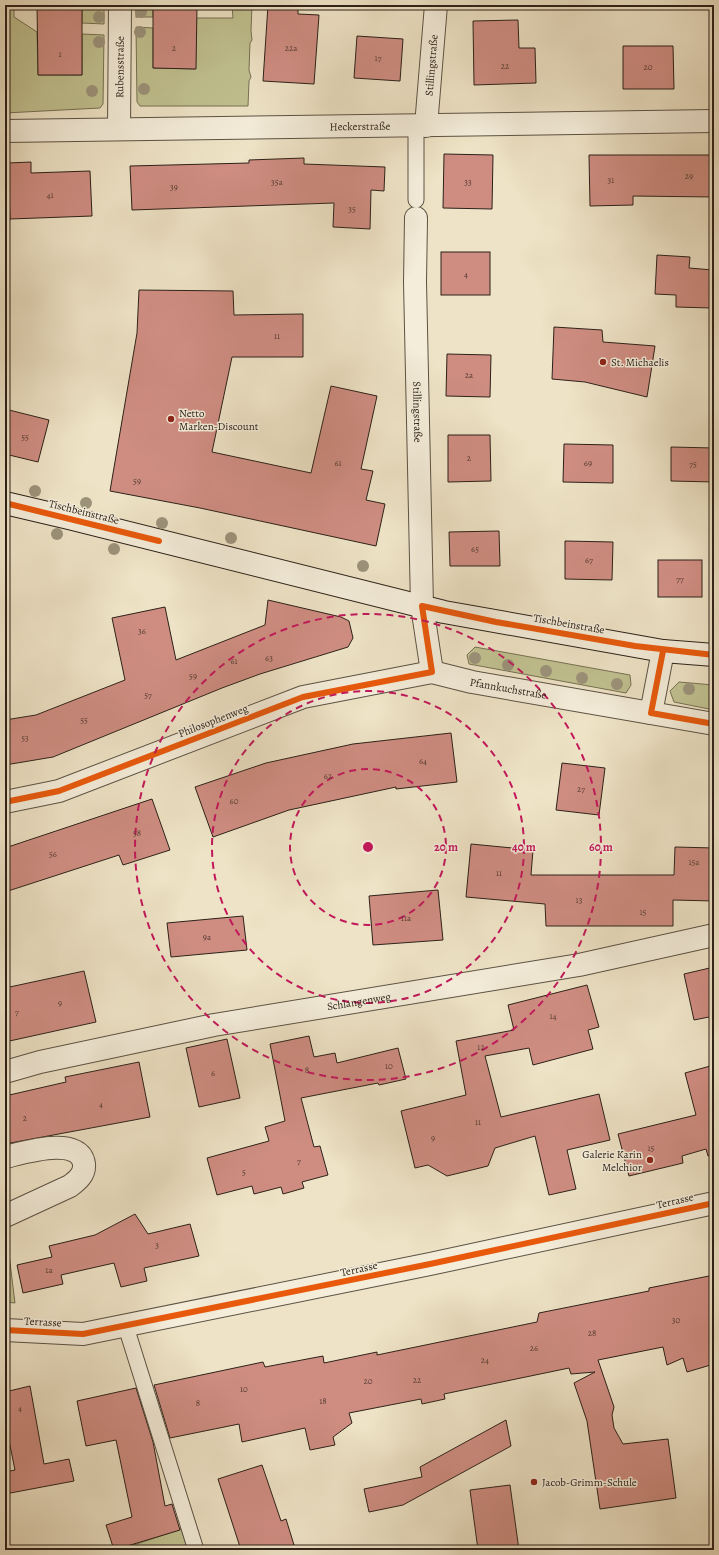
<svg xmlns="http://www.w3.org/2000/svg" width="719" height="1555" font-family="Alegreya,serif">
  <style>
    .green { fill: #c1c190; stroke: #767154 }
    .building { fill: #cf8d82; stroke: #2c2119 }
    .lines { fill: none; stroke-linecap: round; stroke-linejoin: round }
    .lane-casing { stroke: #5c5244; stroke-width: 17 }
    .street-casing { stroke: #5c5244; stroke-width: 24 }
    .secondary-casing { stroke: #2c2119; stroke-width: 24 }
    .lane { stroke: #f4edda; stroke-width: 15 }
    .street { stroke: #f4edda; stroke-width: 22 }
    .secondary { stroke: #f4edda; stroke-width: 22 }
    .cycleway-casing { stroke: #f4edda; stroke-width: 8 }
    .cycleway { stroke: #e8590c; stroke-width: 6 }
    .tree { fill: #9c937b }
    .ring { fill: none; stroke: #c2185b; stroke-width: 2; stroke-dasharray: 7 5 }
    .poi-dot { fill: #8f2418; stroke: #f4edda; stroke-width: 1.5 }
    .labels { text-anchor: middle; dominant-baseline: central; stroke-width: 3; stroke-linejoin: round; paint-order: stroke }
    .number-label { font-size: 9px; fill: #553c33 }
    .street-label { font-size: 11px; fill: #2c2119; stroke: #f4edda }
    .poi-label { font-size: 11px; fill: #2c2119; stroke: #f4edda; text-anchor: start }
    .centre { fill: #c2185b; stroke: #f4edda; stroke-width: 2 }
    .ring-label { font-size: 12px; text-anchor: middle; font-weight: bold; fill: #c2185b; stroke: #f4edda; stroke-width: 3; stroke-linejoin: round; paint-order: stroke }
  </style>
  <rect width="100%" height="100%" fill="#eee3c6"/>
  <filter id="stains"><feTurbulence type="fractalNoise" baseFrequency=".005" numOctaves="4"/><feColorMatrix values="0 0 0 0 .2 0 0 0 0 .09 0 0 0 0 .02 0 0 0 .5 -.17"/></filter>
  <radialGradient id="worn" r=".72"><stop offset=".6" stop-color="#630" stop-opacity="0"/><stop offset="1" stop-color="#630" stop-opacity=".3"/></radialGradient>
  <!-- green -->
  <g class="green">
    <path d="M 5,5 L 14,5 L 14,17 L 37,32 L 38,75 L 82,75 L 82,34 L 104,35 L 103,104 L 100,108 L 5,113 Z"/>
    <path d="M 82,5 L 104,5 L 104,24 L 82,23 Z"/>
    <rect x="136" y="5" width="17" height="12"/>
    <path d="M 232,5 L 252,5 L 251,31 L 252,40 L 250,43 L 249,70 L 251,77 L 249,81 L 248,106 L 140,106 L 137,102 L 136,27 L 153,28 L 153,68 L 195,69 L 196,18 L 233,18 Z"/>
    <path d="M 475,647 L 630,675 L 631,685 L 626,693 L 469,664 L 467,655 Z"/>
    <path d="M 679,682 L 714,685 L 714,710 L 674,702 L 670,691 Z"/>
    <path d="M 6,1230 L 15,1303 L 5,1302 L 5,1231 Z"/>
    <path d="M 181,1529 L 188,1550 L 119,1550 Z"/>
  </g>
  <!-- building -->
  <g class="building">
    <path d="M 37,5 L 82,5 L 82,75 L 38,75 Z"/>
    <path d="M 153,5 L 197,5 L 196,69 L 153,68 Z"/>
    <path d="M 268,5 L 298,5 L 298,14 L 319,15 L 314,84 L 263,81 Z"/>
    <path d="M 518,20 L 519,48 L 535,48 L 536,83 L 474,85 L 473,21 Z"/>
    <path d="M 357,36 L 403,39 L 400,81 L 354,78 Z"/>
    <path d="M 623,46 L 673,46 L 674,89 L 623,89 Z"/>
    <path d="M 444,154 L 493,155 L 492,209 L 443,208 Z"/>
    <path d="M 589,155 L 714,155 L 714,197 L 633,196 L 633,205 L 590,206 Z"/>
    <path d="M 304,158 L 304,164 L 385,167 L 384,191 L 371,190 L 370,229 L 333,227 L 334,203 L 132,210 L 130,166 L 249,163 L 249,160 Z"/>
    <path d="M 31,162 L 31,173 L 90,171 L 92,216 L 10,219 L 8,163 Z"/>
    <rect x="441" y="252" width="49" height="43"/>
    <path d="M 657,255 L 690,257 L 689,268 L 713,270 L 711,308 L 676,307 L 676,295 L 655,294 Z"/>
    <path d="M 139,290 L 233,291 L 234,315 L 303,314 L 303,357 L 232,357 L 212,452 L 311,473 L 331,386 L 377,396 L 361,469 L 373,471 L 366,500 L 385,504 L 376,546 L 200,508 L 110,491 L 137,333 Z"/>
    <path d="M 554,327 L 602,330 L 603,342 L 655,346 L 647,397 L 585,382 L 552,379 Z"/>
    <path d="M 447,354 L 491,355 L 490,397 L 446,396 Z"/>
    <path d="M 5,409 L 49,420 L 38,462 L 5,454 Z"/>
    <path d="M 448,435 L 490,435 L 491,481 L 448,482 Z"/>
    <path d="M 564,444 L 613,445 L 613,483 L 563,482 Z"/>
    <path d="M 671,447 L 714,448 L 714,482 L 671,481 Z"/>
    <path d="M 499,531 L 500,566 L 450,566 L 449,532 Z"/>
    <path d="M 565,541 L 613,542 L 612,580 L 565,579 Z"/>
    <rect x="658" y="560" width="44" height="37"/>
    <path d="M 268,600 L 341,617 L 349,621 L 353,638 L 348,647 L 260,674 L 222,688 L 53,757 L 5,765 L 5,720 L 36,715 L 125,680 L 112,618 L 165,607 L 176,660 L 265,625 Z"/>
    <path d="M 451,733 L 457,782 L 396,789 L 396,787 L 289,810 L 213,837 L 195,787 L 266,763 L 353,744 Z"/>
    <path d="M 562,763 L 605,768 L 599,815 L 556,810 Z"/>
    <path d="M 152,799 L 170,850 L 123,865 L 119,855 L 5,892 L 5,848 Z"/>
    <path d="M 471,844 L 533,850 L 531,875 L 674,875 L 675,847 L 714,848 L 714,901 L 673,900 L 673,926 L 546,926 L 545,904 L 466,897 Z"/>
    <path d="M 438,890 L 443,940 L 373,945 L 369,896 Z"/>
    <path d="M 243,916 L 247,950 L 171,957 L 167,923 Z"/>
    <path d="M 714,967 L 714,1016 L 694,1020 L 684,974 Z"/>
    <path d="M 84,971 L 96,1022 L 5,1042 L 5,988 Z"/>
    <path d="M 587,985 L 599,1027 L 588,1030 L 593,1049 L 533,1065 L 529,1048 L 485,1056 L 501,1117 L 599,1094 L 610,1140 L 567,1150 L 576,1189 L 549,1195 L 535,1136 L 495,1148 L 488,1166 L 447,1176 L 428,1165 L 415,1168 L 401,1111 L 466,1095 L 456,1041 L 514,1030 L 508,1005 Z"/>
    <path d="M 309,1036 L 314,1057 L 335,1053 L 337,1063 L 398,1048 L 406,1079 L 379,1085 L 378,1083 L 301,1098 L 314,1147 L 320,1146 L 328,1175 L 302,1182 L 304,1188 L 283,1194 L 281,1187 L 254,1194 L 252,1186 L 217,1195 L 207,1158 L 269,1141 L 265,1127 L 285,1121 L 270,1044 Z"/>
    <path d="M 227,1039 L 240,1098 L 199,1107 L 186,1048 Z"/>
    <path d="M 139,1062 L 150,1117 L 5,1144 L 5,1096 L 66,1082 L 65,1077 Z"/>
    <path d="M 714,1065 L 714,1155 L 708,1156 L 706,1149 L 682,1156 L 683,1163 L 629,1176 L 618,1134 L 696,1115 L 685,1073 Z"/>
    <path d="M 135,1214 L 148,1234 L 190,1224 L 199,1256 L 144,1268 L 147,1281 L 121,1287 L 114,1263 L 61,1275 L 63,1284 L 23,1293 L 17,1265 L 52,1257 L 49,1246 L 95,1235 Z"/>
    <path d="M 714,1275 L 714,1364 L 687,1372 L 683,1358 L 667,1365 L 663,1347 L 598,1360 L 614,1407 L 612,1415 L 614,1428 L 623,1444 L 668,1439 L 676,1498 L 600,1509 L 587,1421 L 574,1383 L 595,1372 L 571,1374 L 569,1368 L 444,1394 L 445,1399 L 422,1404 L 421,1399 L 349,1413 L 352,1423 L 333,1437 L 335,1445 L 310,1450 L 305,1428 L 242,1442 L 239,1424 L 170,1438 L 154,1385 L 263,1362 L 265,1367 L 323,1356 L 324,1363 L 377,1352 L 377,1355 L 537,1322 L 539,1313 L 649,1291 L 649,1288 Z"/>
    <path d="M 30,1386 L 44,1464 L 69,1459 L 74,1481 L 5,1494 L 5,1472 L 15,1470 L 5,1421 L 5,1392 Z"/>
    <path d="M 136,1388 L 153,1442 L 165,1506 L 172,1504 L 180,1530 L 114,1550 L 106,1525 L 132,1517 L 116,1440 L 86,1446 L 77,1401 Z"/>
    <path d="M 506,1420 L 511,1446 L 403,1505 L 369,1512 L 364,1489 L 422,1477 L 420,1467 Z"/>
    <path d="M 262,1465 L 281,1521 L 286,1519 L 294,1545 L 280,1550 L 241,1550 L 218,1479 Z"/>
    <path d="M 510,1485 L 519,1550 L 478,1550 L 470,1490 Z"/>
  </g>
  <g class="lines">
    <!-- lane casing -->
    <g class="lane-casing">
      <g id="lane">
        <path d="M 416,200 L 416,126"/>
        <path d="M 126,1327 L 196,1550"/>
      </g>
    </g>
    <!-- street casing -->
    <g class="street-casing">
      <g id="street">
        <path id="s1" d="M 426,126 L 436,5"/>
        <path id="s2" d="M 119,128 L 120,5"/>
        <path id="s3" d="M 5,131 L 714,121"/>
        <path id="s4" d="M 416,218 L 415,282 L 422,606 L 432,672"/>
        <path d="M 651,713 L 663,651"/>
        <path id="s5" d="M 5,802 L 59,791 L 303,697 L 432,672 L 472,682 L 714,724"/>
        <path id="s6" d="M 5,1072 L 40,1062 L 214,1025 L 579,965 L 714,935"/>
        <path d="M 5,1157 C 23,1153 80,1135 84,1164 C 85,1174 78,1180 70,1186 L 5,1216"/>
        <path d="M 5,1330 L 83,1334 L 430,1264 L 714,1203"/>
      </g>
    </g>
    <!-- secondary casing -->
    <g class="secondary-casing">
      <path id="secondary" d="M 5,503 L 69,518 L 444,612 L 663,651 L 714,655"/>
    </g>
    <!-- lane -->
    <use href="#lane" class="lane"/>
    <!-- street -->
    <use href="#street" class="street"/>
    <!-- secondary -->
    <use href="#secondary" class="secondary"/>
    <!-- cycleway casing -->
    <g class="cycleway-casing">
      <g id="cycleway">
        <path d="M 5,503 L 159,541"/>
        <path d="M 663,651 L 651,713 L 714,724"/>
        <path d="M 5,802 L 59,791 L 303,697 L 432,672 L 422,606 L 496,622 L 635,646 L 714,655"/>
        <path d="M 5,1330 L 83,1334 L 430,1264 L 714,1203"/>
      </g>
    </g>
    <!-- cycleway -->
    <use href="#cycleway" class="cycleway"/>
  </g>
  <!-- trees -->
  <g class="tree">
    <circle cx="141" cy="12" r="6"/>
    <circle cx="99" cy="17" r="6"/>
    <circle cx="140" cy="32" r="6"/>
    <circle cx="99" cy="42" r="6"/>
    <circle cx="144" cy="89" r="6"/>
    <circle cx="92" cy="91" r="6"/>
    <circle cx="35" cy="491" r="6"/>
    <circle cx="86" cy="503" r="6"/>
    <circle cx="162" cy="523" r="6"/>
    <circle cx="57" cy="534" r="6"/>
    <circle cx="231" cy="538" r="6"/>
    <circle cx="114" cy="549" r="6"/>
    <circle cx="363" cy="566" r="6"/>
    <circle cx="475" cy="658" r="6"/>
    <circle cx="508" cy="665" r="6"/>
    <circle cx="546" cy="671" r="6"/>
    <circle cx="582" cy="678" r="6"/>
    <circle cx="617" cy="684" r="6"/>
    <circle cx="689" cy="689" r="6"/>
  </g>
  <!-- distance rings -->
  <g class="ring">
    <circle cx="368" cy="847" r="78"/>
    <circle cx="368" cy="847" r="156"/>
    <circle cx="368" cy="847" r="233"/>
  </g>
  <!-- markers -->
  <g class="poi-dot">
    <circle cx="603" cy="362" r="4"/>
    <circle cx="171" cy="419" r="4"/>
    <circle cx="650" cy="1160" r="4"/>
    <circle cx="534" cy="1482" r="4"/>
  </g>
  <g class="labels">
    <!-- number labels -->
    <g class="number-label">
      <text x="174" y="48">2</text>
      <text x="291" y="48">22a</text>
      <text x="60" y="54">1</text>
      <text x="378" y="58">17</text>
      <text x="505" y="66">22</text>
      <text x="648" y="67">20</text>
      <text x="689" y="176">29</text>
      <text x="611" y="180">31</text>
      <text x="277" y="182">35a</text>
      <text x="468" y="182">33</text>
      <text x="174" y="187">39</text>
      <text x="50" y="195">41</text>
      <text x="352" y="209">35</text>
      <text x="466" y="274">4</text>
      <text x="277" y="336">11</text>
      <text x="469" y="375">2a</text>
      <text x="25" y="437">55</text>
      <text x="469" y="458">2</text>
      <text x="338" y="463">61</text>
      <text x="588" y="463">69</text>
      <text x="693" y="464">75</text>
      <text x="137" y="481">59</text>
      <text x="475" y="549">65</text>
      <text x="589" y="560">67</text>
      <text x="680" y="579">77</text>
      <text x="142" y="631">36</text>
      <text x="269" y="658">63</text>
      <text x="234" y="661">61</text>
      <text x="193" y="676">59</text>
      <text x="148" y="695">57</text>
      <text x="84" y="720">55</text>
      <text x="25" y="738">53</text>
      <text x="423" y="761">64</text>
      <text x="328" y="776">62</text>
      <text x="581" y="789">27</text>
      <text x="234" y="801">60</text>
      <text x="137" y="833">58</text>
      <text x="53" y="854">56</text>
      <text x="694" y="862">15a</text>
      <text x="499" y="873">11</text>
      <text x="579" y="900">13</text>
      <text x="643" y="912">15</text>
      <text x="406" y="918">11a</text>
      <text x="207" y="937">9a</text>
      <text x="60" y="1003">9</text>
      <text x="17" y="1012">7</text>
      <text x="553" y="1016">14</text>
      <text x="481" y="1047">12</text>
      <text x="389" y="1066">10</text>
      <text x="307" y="1070">8</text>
      <text x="213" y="1073">6</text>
      <text x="101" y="1104">4</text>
      <text x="25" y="1118">2</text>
      <text x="478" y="1122">11</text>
      <text x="433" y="1138">9</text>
      <text x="651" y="1148">15</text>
      <text x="299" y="1161">7</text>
      <text x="244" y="1172">5</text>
      <text x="157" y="1245">3</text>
      <text x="49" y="1270">1a</text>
      <text x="676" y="1320">30</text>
      <text x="592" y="1333">28</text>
      <text x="534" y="1348">26</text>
      <text x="485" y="1360">24</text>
      <text x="417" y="1380">22</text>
      <text x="368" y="1381">20</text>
      <text x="244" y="1389">10</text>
      <text x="323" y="1401">18</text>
      <text x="198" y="1403">8</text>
      <text x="20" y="1408">4</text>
    </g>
    <!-- street labels -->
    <g class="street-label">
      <text stroke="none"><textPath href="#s1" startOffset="61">Stillingstraße</textPath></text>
      <text stroke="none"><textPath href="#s2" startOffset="61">Rubensstraße</textPath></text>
      <text stroke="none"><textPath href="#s3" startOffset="355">Heckerstraße</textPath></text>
      <text stroke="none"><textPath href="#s4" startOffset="194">Stillingstraße</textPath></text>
      <text transform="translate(84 512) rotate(14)">Tischbeinstraße</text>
      <text transform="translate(569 624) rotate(10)">Tischbeinstraße</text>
      <text stroke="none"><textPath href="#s5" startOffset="526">Pfannkuchstraße</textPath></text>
      <text transform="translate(213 721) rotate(-21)">Philosophenweg</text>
      <text stroke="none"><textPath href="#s6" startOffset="361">Schlangenweg</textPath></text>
      <text transform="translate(675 1201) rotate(-13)">Terrasse</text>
      <text transform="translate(359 1269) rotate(-12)">Terrasse</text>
      <text transform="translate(43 1322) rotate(3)">Terrasse</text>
    </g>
    <!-- poi labels -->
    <g class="poi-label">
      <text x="611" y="362">St. Michaelis</text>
      <text x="179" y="413">Netto<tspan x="179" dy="13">Marken-Discount</tspan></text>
      <text x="642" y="1154" text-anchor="end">Galerie Karin<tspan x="642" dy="13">Melchior</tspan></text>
      <text x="542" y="1482">Jacob-Grimm-Schule</text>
    </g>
  </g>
  <circle cx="368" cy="847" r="6" class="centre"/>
  <g class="ring-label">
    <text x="446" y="851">20 m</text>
    <text x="524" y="851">40 m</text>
    <text x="601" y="851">60 m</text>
  </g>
  <!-- margin -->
  <rect width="719" height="1555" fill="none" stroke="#eee3c6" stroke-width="20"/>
  <rect x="6" y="6" width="707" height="1543" fill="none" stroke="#2c2119" stroke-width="2"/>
  <rect x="10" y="10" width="699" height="1535" fill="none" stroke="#2c2119"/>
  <rect width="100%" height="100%" filter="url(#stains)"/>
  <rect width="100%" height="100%" fill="url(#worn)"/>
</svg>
